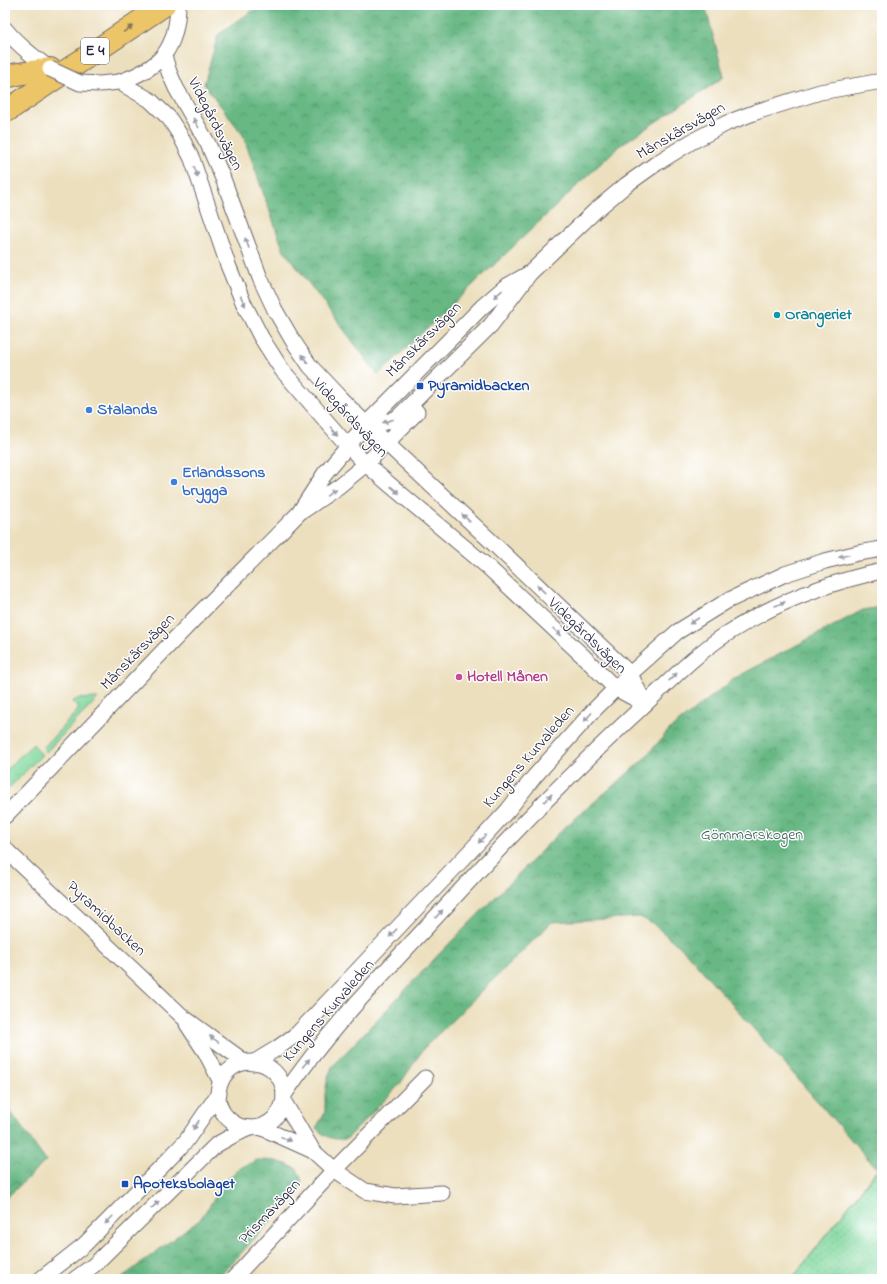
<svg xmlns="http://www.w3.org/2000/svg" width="887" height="1284" font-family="'Indie Flower',sans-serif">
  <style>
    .grass { fill: url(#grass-tufts); stroke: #507c6c }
    .forest { fill: url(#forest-crowns); stroke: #446d60 }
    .park { fill: url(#park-dots); stroke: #507c6c }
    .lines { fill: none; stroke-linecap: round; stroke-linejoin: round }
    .minor-casing { stroke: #696468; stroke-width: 17 }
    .highway-casing { stroke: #696468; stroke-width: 24 }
    .minor { stroke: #fff; stroke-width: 15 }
    .highway { stroke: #ecc569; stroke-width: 22 }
    .minor-bridge-casing { stroke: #696468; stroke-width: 17; stroke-linecap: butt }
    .minor-bridge { stroke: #fff; stroke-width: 15 }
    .oneway { fill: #877452 }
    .oneway2 { fill: #9c9ca7 }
    .culture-dot { fill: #0f9aa8; stroke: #fff; stroke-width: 1.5 }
    .transit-dot { fill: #1a4fb4; stroke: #fff; stroke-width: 1.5 }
    .shop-dot { fill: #3f7fe0; stroke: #fff; stroke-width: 1.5 }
    .hotel-dot { fill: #d1479c; stroke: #fff; stroke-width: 1.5 }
    .labels { text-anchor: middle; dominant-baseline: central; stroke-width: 3; stroke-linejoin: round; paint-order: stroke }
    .shield { fill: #fff; stroke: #646476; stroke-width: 1 }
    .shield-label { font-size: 15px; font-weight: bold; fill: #22223b }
    .street-label { font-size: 16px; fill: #22223b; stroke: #fff }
    .culture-label { font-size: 16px; font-weight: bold; fill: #0d838f; stroke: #fff; text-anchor: start }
    .transit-label { font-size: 16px; font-weight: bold; fill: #164399; stroke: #fff; text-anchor: start }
    .shop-label { font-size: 16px; font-weight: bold; fill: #366cbe; stroke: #fff; text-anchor: start }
    .hotel-label { font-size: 16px; font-weight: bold; fill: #b23c85; stroke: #fff; text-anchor: start }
    .park-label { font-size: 16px; fill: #43615d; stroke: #fff }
  </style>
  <defs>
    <pattern id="grass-tufts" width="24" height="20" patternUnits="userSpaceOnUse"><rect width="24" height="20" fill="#7fd79c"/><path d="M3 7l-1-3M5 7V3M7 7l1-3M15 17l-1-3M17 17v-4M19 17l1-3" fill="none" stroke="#6db887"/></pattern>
    <pattern id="forest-crowns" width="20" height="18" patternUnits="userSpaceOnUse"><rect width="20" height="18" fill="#67b884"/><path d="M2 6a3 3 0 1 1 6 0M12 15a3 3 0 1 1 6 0" fill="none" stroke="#54956d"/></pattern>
    <pattern id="park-dots" width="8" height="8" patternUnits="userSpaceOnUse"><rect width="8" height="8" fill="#7fd79c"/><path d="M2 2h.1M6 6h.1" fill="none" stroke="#6db887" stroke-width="1.8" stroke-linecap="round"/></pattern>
  </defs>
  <rect width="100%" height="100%" fill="#fff"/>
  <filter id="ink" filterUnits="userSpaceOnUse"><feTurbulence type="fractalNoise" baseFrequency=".025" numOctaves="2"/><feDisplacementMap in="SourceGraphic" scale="8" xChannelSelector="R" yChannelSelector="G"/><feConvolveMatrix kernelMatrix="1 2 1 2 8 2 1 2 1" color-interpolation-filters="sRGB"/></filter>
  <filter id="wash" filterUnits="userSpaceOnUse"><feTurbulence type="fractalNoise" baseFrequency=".012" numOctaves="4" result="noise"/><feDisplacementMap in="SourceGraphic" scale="16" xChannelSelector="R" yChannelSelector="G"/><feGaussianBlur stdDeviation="0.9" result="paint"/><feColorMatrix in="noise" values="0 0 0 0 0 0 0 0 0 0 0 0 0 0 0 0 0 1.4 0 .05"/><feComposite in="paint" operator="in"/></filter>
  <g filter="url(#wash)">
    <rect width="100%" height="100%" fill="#ecdfbd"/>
    <!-- grass -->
    <g class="grass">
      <path d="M 98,698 L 46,752 L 43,748 L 79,709 L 72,702 L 77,699 Z"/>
      <path d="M 33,744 L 42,755 L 5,792 L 5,771 Z"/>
    </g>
    <!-- forest -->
    <g class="forest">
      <path d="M 260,5 L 705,5 L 724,77 L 619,146 L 378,375 L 283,249 L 243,135 L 204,84 L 218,35 Z"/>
      <path d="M 882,607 L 882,1279 L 792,1279 L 877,1169 L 686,952 L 652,923 L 640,917 L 552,922 L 424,1048 L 400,1084 L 347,1139 C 333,1140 326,1138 316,1128 L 325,1113 L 325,1094 L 328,1077 L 332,1067 L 443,950 L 563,829 L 643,760 L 669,730 L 735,678 L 863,610 Z"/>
      <path d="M 5,1104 L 46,1161 L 5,1199 Z"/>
      <path d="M 257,1160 L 276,1161 L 286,1164 L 297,1169 L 302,1181 L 298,1192 L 217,1279 L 120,1279 L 201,1218 L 227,1180 L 238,1169 Z"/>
    </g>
    <!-- park -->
    <path class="park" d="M 882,1163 L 882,1279 L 792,1279 L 877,1170 Z"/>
  </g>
  <g filter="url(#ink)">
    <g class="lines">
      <!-- minor casing -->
      <g class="minor-casing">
        <g id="minor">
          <path d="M 5,29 C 18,45 34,57 50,69"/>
          <path d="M 164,56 L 169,72 L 176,88 L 208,144 L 222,176 L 260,278 L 275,310 L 293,341 L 310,366 L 340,398 L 366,424 L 494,544 L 630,674 L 645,704"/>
          <path d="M 119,82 L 150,100 L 169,118 L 180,135 L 192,159 L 228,265 L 243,302 L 261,337 L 282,370 L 348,446 L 366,464 L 389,484 L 488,567 L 584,657 L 615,688 L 645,704"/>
          <path d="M 119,82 C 161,68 177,49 178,5"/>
          <path d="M 366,424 C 377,424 387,423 397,418 L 491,325 L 530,273 L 595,211 L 626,185 L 657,163 L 691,142 L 727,123 L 756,112 L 820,92 L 882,81"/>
          <path d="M 304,510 L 339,486 L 366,464 L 417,412"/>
          <path d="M 5,816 L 194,619 L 299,513 L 325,473 L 366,424 L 482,307 L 505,287 L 530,273"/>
          <path d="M 5,848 L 8,852 L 183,1017 L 245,1062"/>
          <path d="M 187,1024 L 206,1053 L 221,1082"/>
          <circle cx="251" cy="1095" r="33"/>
          <path d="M 253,1063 L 276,1049 L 297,1034 L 338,991 L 475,846 L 508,810 L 534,777 L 594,710 L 630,674 L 677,632 L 727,601 L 785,574 L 825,561 L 858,553 L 882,549"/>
          <path d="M 284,1095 C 333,1022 400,957 459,892 C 517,829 576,768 639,710 C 667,684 693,656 725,635 C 772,604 826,583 882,571"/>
          <path d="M 284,1102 L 313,1151 L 334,1170 L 365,1191 L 395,1196 L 442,1193"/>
          <path d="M 260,1127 L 313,1151"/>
          <path d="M 41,1279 L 84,1245 L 167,1161 L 186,1141 L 219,1093"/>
          <path d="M 75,1279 L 94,1265 L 216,1145 L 232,1136 L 249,1128"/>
          <path d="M 233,1279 L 334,1170 L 425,1078"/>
        </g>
      </g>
      <!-- highway casing -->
      <g class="highway-casing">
        <g id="highway">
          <path d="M 5,77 L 18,74 L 50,69"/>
          <path d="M 5,112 L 164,5"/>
        </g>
      </g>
      <!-- minor -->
      <use href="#minor" class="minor"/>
      <!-- highway -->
      <use href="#highway" class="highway"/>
      <!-- minor-bridge casing -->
      <g class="minor-bridge-casing">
        <path id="minor-bridge" d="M 50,69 L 80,83 L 100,84 L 119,82"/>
      </g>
      <!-- minor-bridge -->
      <use href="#minor-bridge" class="minor-bridge"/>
    </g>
    <!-- one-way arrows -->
    <defs><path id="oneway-solid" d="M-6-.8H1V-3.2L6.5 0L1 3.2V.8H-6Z"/></defs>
    <use class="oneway" href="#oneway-solid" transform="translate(128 29) rotate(-34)"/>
    <g class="oneway2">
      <use href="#oneway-solid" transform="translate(196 123) rotate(-120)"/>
      <use href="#oneway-solid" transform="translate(196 172) rotate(71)"/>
      <use href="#oneway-solid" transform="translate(247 243) rotate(-111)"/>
      <use href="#oneway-solid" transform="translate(498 294) rotate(140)"/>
      <use href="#oneway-solid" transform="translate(243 301) rotate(65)"/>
      <use href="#oneway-solid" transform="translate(305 359) rotate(-125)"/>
      <use href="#oneway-solid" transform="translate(388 421) rotate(163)"/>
      <use href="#oneway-solid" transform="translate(334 431) rotate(48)"/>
      <use href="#oneway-solid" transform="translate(395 490) rotate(40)"/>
      <use href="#oneway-solid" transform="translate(331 492) rotate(-34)"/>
      <use href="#oneway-solid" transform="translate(466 518) rotate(-137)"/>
      <use href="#oneway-solid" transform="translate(844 556) rotate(166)"/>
      <use href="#oneway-solid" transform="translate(541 589) rotate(-136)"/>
      <use href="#oneway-solid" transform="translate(780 604) rotate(-23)"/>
      <use href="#oneway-solid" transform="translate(694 621) rotate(147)"/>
      <use href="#oneway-solid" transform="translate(557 632) rotate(43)"/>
      <use href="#oneway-solid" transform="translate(673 677) rotate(-44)"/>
      <use href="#oneway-solid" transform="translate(588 717) rotate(132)"/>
      <use href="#oneway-solid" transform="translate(548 798) rotate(-46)"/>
      <use href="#oneway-solid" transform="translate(482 839) rotate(132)"/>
      <use href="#oneway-solid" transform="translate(439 914) rotate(-47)"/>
      <use href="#oneway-solid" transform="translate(393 933) rotate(133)"/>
      <use href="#oneway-solid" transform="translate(214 1039) rotate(-144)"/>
      <use href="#oneway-solid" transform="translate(306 1063) rotate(-50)"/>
      <use href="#oneway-solid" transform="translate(196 1125) rotate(123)"/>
      <use href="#oneway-solid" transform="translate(286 1139) rotate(25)"/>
      <use href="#oneway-solid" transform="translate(155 1205) rotate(-44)"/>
      <use href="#oneway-solid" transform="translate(109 1220) rotate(135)"/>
    </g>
  </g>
  <!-- markers -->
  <circle class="culture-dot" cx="777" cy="315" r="4"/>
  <g class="transit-dot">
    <rect x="416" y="382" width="8" height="8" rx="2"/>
    <rect x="121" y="1180" width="8" height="8" rx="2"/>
  </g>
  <g class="shop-dot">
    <circle cx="89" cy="410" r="4"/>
    <circle cx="174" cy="482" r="4"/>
  </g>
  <circle class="hotel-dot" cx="459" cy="677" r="4"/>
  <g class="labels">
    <!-- shield labels -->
    <rect class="shield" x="81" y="38" width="28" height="26" rx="3"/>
    <g class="shield-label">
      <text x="95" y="51">E 4</text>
    </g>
    <!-- street labels -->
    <g class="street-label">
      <text transform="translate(215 124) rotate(63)">Videgårdsvägen</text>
      <text transform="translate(681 131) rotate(-30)">Månskärsvägen</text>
      <text transform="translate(424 340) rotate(-45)">Månskärsvägen</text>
      <text transform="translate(350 418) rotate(47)">Videgårdsvägen</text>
      <text transform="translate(587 636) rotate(44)">Videgårdsvägen</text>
      <text transform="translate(138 652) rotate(-46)">Månskärsvägen</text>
      <text transform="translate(529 757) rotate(-49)">Kungens Kurvaleden</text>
      <text transform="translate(106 919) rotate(43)">Pyramidbacken</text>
      <text transform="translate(329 1011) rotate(-49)">Kungens Kurvaleden</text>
      <text transform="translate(270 1212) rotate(-47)">Prismavägen</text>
    </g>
    <!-- culture labels -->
    <g class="culture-label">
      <text x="785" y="315">Orangeriet</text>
    </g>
    <!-- transit labels -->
    <g class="transit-label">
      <text x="428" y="386">Pyramidbacken</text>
      <text x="133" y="1184">Apoteksbolaget</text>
    </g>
    <!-- shop labels -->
    <g class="shop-label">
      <text x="97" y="410">Stalands</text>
      <text x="182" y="473">Erlandssons<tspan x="182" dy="18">brygga</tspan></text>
    </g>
    <!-- hotel labels -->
    <g class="hotel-label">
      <text x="467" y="677">Hotell Månen</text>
    </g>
    <!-- park labels -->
    <g class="park-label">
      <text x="752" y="835">Gömmarskogen</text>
    </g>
  </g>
  <!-- margin -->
  <rect width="887" height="1284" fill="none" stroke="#fff" stroke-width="20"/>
</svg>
